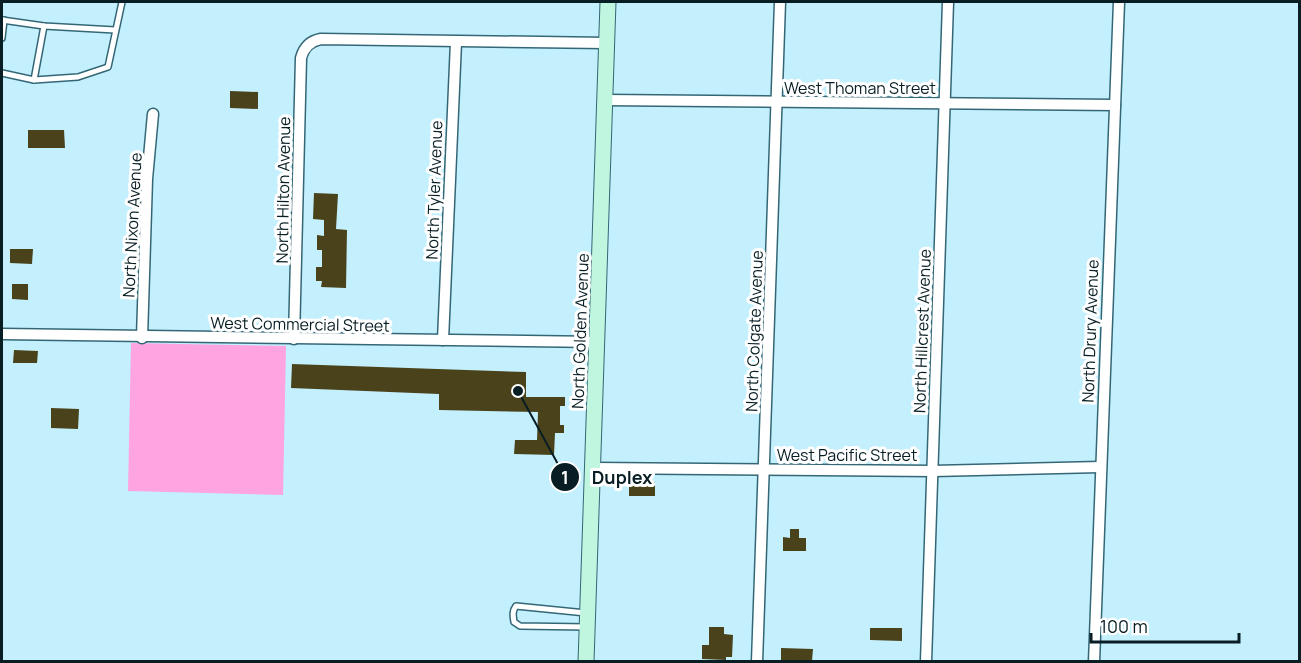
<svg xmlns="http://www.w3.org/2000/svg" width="1301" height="663" font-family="Manrope,sans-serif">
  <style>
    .green { fill: #fda4e1 }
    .building { fill: #49421a }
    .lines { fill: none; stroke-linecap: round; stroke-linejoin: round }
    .lane-casing { stroke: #346776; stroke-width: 8 }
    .street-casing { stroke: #346776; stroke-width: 13 }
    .secondary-casing { stroke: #346776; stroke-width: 17 }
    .lane { stroke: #fff; stroke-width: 5 }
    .street { stroke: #fff; stroke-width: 10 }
    .secondary { stroke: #c0f5df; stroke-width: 15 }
    .labels { text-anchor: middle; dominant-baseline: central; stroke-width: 6; stroke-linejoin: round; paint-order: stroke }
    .street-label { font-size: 16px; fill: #081e24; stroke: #fff }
    .leader { fill: none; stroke: #081e24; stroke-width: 2 }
    .callout-dot { fill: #081e24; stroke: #fff; stroke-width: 2 }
    .mark-label { font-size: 18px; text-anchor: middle; font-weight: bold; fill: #fff }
    .callout-label { font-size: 18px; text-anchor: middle; font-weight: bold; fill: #081e24; stroke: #fff; stroke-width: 6; stroke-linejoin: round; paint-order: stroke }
  </style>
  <rect width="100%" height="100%" fill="#c4effc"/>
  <!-- green -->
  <path class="green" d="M 131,343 L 286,346 L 283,495 L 128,491 Z"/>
  <!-- building -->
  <g class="building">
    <path d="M 230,91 L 258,92 L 258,109 L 230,108 Z"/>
    <path d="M 28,130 L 64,130 L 65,148 L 28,148 Z"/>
    <path d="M 314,193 L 338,194 L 336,229 L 347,230 L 346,288 L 321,287 L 322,281 L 316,281 L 316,267 L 322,267 L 322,250 L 317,250 L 317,235 L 324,236 L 324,220 L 313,219 Z"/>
    <path d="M 10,249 L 33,249 L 32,264 L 10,263 Z"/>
    <path d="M 12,284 L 28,284 L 28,300 L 12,299 Z"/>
    <path d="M 14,350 L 38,351 L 37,363 L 13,363 Z"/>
    <path d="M 292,364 L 526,372 L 526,397 L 565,397 L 565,406 L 560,406 L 560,425 L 564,425 L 564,433 L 555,433 L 554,455 L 514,454 L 515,440 L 537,440 L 538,412 L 439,410 L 439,394 L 291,388 Z"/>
    <path d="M 51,408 L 79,409 L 78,429 L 51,428 Z"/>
    <rect x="629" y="482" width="26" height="14"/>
    <path d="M 790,529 L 799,529 L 799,538 L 806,538 L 806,551 L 783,551 L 783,537 L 790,538 Z"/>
    <path d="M 709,627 L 724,627 L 724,634 L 733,635 L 732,657 L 726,657 L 726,660 L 702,659 L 702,645 L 709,645 Z"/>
    <path d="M 870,628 L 902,628 L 902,641 L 870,640 Z"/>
    <path d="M 781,648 L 813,649 L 812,661 L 781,660 Z"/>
  </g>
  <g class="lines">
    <!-- lane casing -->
    <g class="lane-casing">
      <g id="lane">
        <path d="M 2,20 L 44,26 L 115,30"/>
        <path d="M 2,38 L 4,20"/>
        <path d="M 2,73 L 34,80 L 78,77 L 108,67 L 122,2"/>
        <path d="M 34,80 L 44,26"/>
        <path d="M 586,613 L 516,606 C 512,611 513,616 514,622 L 520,626 L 587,627"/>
      </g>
    </g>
    <!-- street casing -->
    <g class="street-casing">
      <g id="street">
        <path d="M 605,100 L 1115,105"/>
        <path d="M 2,334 L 598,342"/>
        <path d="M 142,338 L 147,179 L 153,114"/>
        <path d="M 294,339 L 301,58 C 304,47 310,41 321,39 L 606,43"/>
        <path d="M 443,340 L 456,42"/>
        <path d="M 593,468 L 933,471 L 1100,467"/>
        <path d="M 757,662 L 780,2"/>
        <path d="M 926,662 L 948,2"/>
        <path d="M 1094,662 L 1119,2"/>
      </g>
    </g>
    <!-- secondary casing -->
    <g class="secondary-casing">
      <path id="secondary" d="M 586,662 L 608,2"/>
    </g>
    <!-- lane -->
    <use href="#lane" class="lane"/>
    <!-- street -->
    <use href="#street" class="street"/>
    <!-- secondary -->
    <use href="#secondary" class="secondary"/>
  </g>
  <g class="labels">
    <!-- street labels -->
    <g class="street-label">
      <text x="860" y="88">West Thoman Street</text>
      <text transform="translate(283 190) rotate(-89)">North Hilton Avenue</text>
      <text transform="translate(434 190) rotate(-88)">North Tyler Avenue</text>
      <text transform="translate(132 225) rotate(-87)">North Nixon Avenue</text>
      <text transform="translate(300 324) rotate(1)">West Commercial Street</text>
      <text transform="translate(580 331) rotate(-88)">North Golden Avenue</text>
      <text transform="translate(754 331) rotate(-88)">North Colgate Avenue</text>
      <text transform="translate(922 331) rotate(-88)">North Hillcrest Avenue</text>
      <text transform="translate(1090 331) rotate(-88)">North Drury Avenue</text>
      <text x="847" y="455">West Pacific Street</text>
    </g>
  </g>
  <!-- callouts -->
  <path class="leader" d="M518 391L565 477"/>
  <g class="callout-dot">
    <circle cx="518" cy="391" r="6"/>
    <circle cx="565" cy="477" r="15"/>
  </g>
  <g class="mark-label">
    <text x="565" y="484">1</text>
  </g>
  <g class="callout-label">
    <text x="622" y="484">Duplex</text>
  </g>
  <!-- border -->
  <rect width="1301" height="663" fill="none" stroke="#081e24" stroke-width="6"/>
  <!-- scale -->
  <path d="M1091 633v9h148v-9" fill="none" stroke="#081e24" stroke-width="3"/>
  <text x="1100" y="633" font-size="18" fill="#081e24" stroke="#ffffff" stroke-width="4.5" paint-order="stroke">100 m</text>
</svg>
